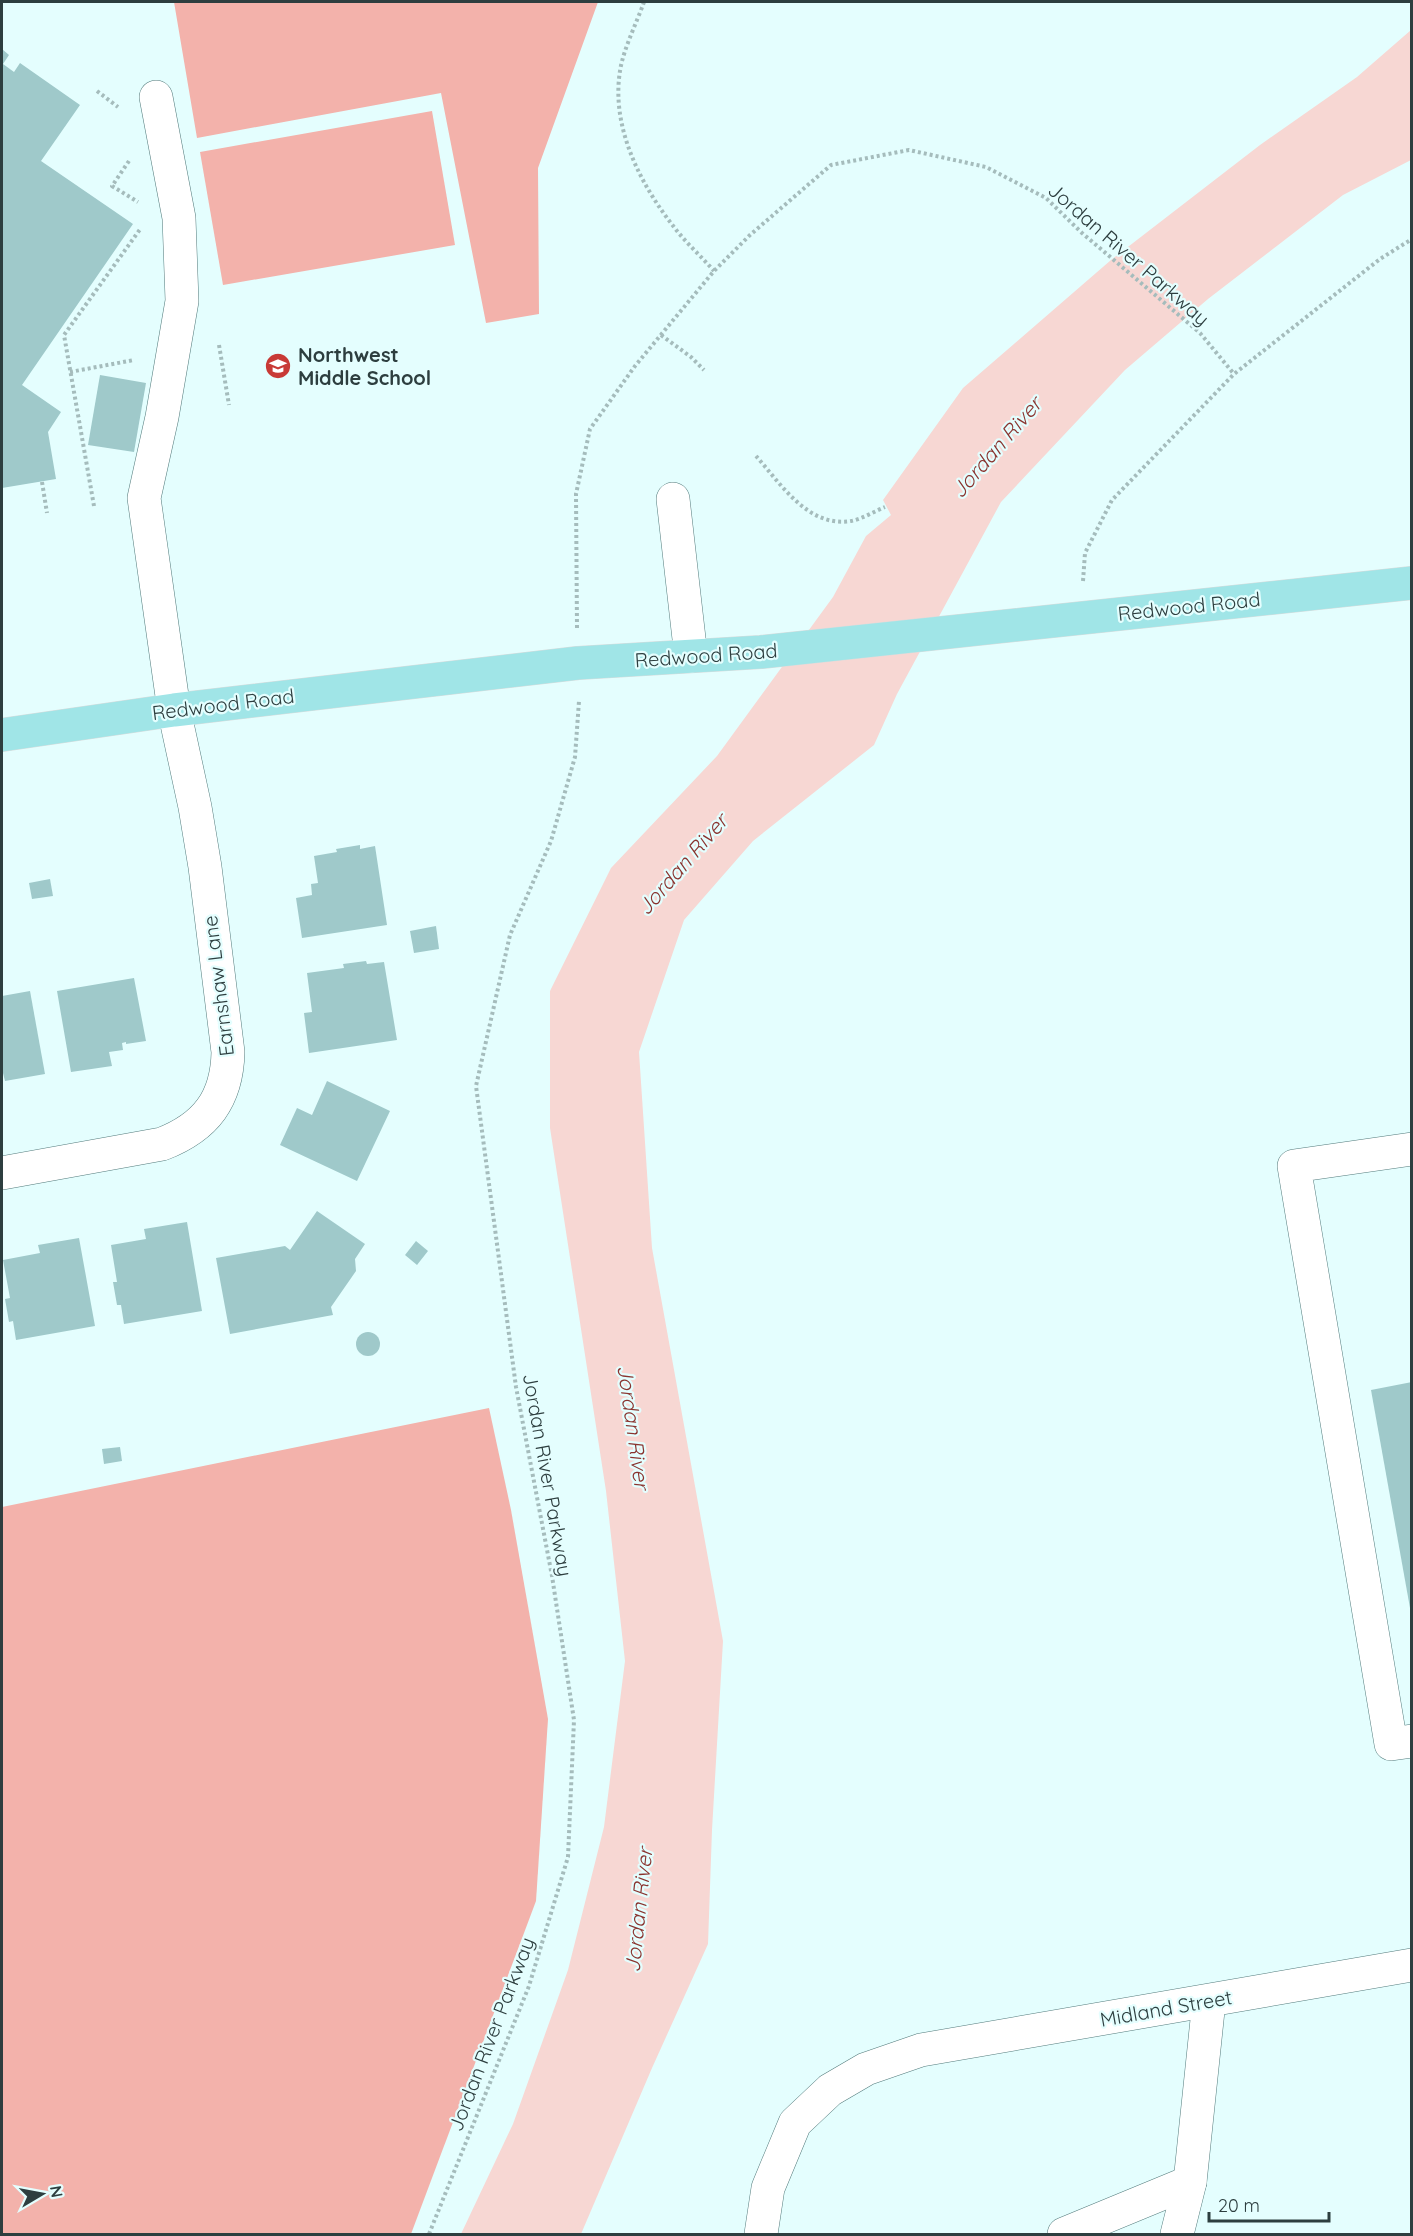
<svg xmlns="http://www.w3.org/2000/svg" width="1413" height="2236" font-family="Quicksand,sans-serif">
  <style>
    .green { fill: #f3b2ab }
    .water { fill: #f7d7d3 }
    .building { fill: #9fc9ca }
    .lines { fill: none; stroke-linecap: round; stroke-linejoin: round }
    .minor-casing { stroke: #537b7c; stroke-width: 34 }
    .major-casing { stroke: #d9dcdc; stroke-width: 34 }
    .path { stroke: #a5bcbc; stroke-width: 4; stroke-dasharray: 3 3; stroke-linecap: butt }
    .minor { stroke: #fff; stroke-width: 33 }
    .major { stroke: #a0e5e7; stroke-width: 33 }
    .labels { text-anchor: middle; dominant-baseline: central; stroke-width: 4.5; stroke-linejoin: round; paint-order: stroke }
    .street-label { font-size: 20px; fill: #2d3e3f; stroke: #e4fefe }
    .poi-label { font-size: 20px; font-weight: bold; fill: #2d3e3f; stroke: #e4fefe; text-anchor: start }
    .water-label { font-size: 21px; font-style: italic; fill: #8a332e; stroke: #e4fefe }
  </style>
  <rect width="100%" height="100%" fill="#e4fefe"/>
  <!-- green -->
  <g class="green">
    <path d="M 174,2 L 598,2 L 538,168 L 539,314 L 486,323 L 441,93 L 197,138 Z"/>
    <path d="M 432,111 L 455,245 L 223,285 L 200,152 Z"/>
    <path d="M 489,1408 L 511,1510 L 548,1719 L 536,1901 L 411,2234 L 2,2234 L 2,1507 Z"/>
  </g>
  <!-- water -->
  <path class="water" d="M 1411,30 L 1411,160 L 1343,195 L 1208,299 L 1125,370 L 1001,502 L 897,694 L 874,745 L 753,841 L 684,920 L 639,1052 L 652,1248 L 723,1641 L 712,1830 L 708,1944 L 652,2068 L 581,2234 L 461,2234 L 513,2124 L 568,1970 L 604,1827 L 625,1661 L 606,1491 L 550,1128 L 550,991 L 611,868 L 717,756 L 833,597 L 866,536 L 891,515 L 883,500 L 963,388 L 1111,260 L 1260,145 L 1357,77 Z"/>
  <!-- building -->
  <g class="building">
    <path d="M 2,49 L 9,55 L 3,64 L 14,72 L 20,63 L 80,105 L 41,161 L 133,224 L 22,385 L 61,412 L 48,432 L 56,479 L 2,488 Z"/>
    <path d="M 100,375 L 146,383 L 134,452 L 88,445 Z"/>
    <path d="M 360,845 L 360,849 L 375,846 L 387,925 L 302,938 L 296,898 L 312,895 L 311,884 L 318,883 L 314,856 L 337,852 L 336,849 Z"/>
    <path d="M 50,879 L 53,896 L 32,899 L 29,883 Z"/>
    <path d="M 436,926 L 439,949 L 414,953 L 410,931 Z"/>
    <path d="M 366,961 L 367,964 L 384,962 L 397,1040 L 309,1053 L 304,1013 L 312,1012 L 307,973 L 344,968 L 343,964 Z"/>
    <path d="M 134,978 L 146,1041 L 126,1044 L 126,1042 L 122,1043 L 123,1050 L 109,1052 L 112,1066 L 71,1072 L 57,991 Z"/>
    <path d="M 30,991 L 45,1074 L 5,1081 L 2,1069 L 2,996 Z"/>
    <path d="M 327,1081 L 390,1111 L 357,1181 L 280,1145 L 297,1108 L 312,1115 Z"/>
    <path d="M 317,1211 L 365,1244 L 355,1259 L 356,1271 L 331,1307 L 333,1315 L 230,1334 L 216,1258 L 285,1246 L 290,1250 Z"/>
    <path d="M 187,1222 L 202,1311 L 124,1324 L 121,1305 L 117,1305 L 113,1282 L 117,1282 L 111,1245 L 146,1239 L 144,1229 Z"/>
    <path d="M 79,1238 L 95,1326 L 16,1340 L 13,1321 L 9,1322 L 5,1299 L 10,1298 L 3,1260 L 40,1253 L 38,1245 Z"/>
    <path d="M 416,1241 L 428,1251 L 417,1265 L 405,1255 Z"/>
    <circle cx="368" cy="1344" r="12"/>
    <path d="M 1412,1382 L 1412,1608 L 1410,1608 L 1371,1390 Z"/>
    <path d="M 120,1447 L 122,1461 L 104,1464 L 102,1449 Z"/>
  </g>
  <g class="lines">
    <!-- minor casing -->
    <g class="minor-casing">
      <g id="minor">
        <path d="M 673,499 L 691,656"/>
        <path d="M 1412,1149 L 1294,1166 L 1391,1744 L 1412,1741"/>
        <path d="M 2,1173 L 162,1144 C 206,1127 227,1099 228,1052 L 205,867 L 195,807 L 174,710 L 144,498 L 162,417 L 182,301 L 179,218 L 156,97"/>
        <path d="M 761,2234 L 768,2188 L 795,2123 L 830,2090 L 866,2069 L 921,2050 L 1412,1965"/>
        <path d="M 1064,2234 L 1190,2182"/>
        <path d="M 1177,2234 L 1190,2182 L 1209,2001"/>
      </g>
    </g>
    <!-- major casing -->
    <g class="major-casing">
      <path id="major" d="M 2,735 L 174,710 L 578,663 L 761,652 L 1412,583"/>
    </g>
    <!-- path -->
    <g class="path">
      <path d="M 644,2 C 637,22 623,50 620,71 C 611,127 640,184 674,227 C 686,243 701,256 714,271"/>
      <path d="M 97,91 L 118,107"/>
      <path d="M 129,161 L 112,186 L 138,202"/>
      <path d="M 661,335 L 691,357 L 704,370"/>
      <path d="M 219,345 L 229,405"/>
      <path d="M 70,372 L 134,360"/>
      <path d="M 756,456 C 781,484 808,528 851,521 C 862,519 875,511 885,507"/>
      <path d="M 42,482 L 47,513"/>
      <path d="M 94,506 L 64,335 L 141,228"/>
      <path d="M 1083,581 L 1085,553 L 1112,500 L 1234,374 L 1380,259 L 1412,239"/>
      <path d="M 577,628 L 576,494 L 590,429 L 635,366 L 714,271 L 750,235 L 831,165 L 909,150 L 986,167 L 1046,198 L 1082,233 L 1200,333 L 1234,374"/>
      <path d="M 429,2234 L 529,1986 L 568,1857 L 574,1720 L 552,1576 L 516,1387 L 476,1086 L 510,935 L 551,841 L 575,757 L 579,701"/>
    </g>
    <!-- minor -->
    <use href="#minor" class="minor"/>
    <!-- major -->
    <use href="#major" class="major"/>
  </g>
  <!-- icons -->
  <defs>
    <g id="school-disc" transform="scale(1.35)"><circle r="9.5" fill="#c83a36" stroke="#e4fefe"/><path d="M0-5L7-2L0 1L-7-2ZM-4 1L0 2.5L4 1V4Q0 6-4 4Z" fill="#fff"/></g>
  </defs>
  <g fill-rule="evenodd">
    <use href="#school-disc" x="278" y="366"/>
  </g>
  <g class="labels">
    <!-- street labels -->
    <g class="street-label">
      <text transform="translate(1129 254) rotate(41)">Jordan River Parkway</text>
      <text transform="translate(1189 606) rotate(-6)">Redwood Road</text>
      <text transform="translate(706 655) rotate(-4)">Redwood Road</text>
      <text transform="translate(223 704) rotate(-7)">Redwood Road</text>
      <text transform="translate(218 986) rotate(-97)">Earnshaw Lane</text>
      <text transform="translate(548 1475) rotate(80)">Jordan River Parkway</text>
      <text transform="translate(1166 2008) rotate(-10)">Midland Street</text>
      <text transform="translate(491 2034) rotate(-69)">Jordan River Parkway</text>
    </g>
    <!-- poi labels -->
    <g class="poi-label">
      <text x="298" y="354">Northwest<tspan x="298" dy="23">Middle School</tspan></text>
    </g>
    <!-- water labels -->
    <g class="water-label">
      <text transform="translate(996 447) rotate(-49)">Jordan River</text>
      <text transform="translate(682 864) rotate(-49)">Jordan River</text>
      <text transform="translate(634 1427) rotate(82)">Jordan River</text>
      <text transform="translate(638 1910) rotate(-84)">Jordan River</text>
    </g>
  </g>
  <!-- border -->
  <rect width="1413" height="2236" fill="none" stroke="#2d3e3f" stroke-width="6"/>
  <!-- north arrow -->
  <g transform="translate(42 2194) rotate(80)" stroke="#e4fefe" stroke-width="4.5" paint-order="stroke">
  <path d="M0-4.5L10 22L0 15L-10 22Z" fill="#2d3e3f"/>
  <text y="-9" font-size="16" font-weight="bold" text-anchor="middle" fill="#2d3e3f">N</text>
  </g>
  <!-- scale -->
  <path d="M1209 2212v9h120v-9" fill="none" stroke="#2d3e3f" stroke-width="3"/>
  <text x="1218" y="2212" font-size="18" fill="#2d3e3f" stroke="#e4fefe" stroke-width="4.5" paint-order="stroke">20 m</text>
</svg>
